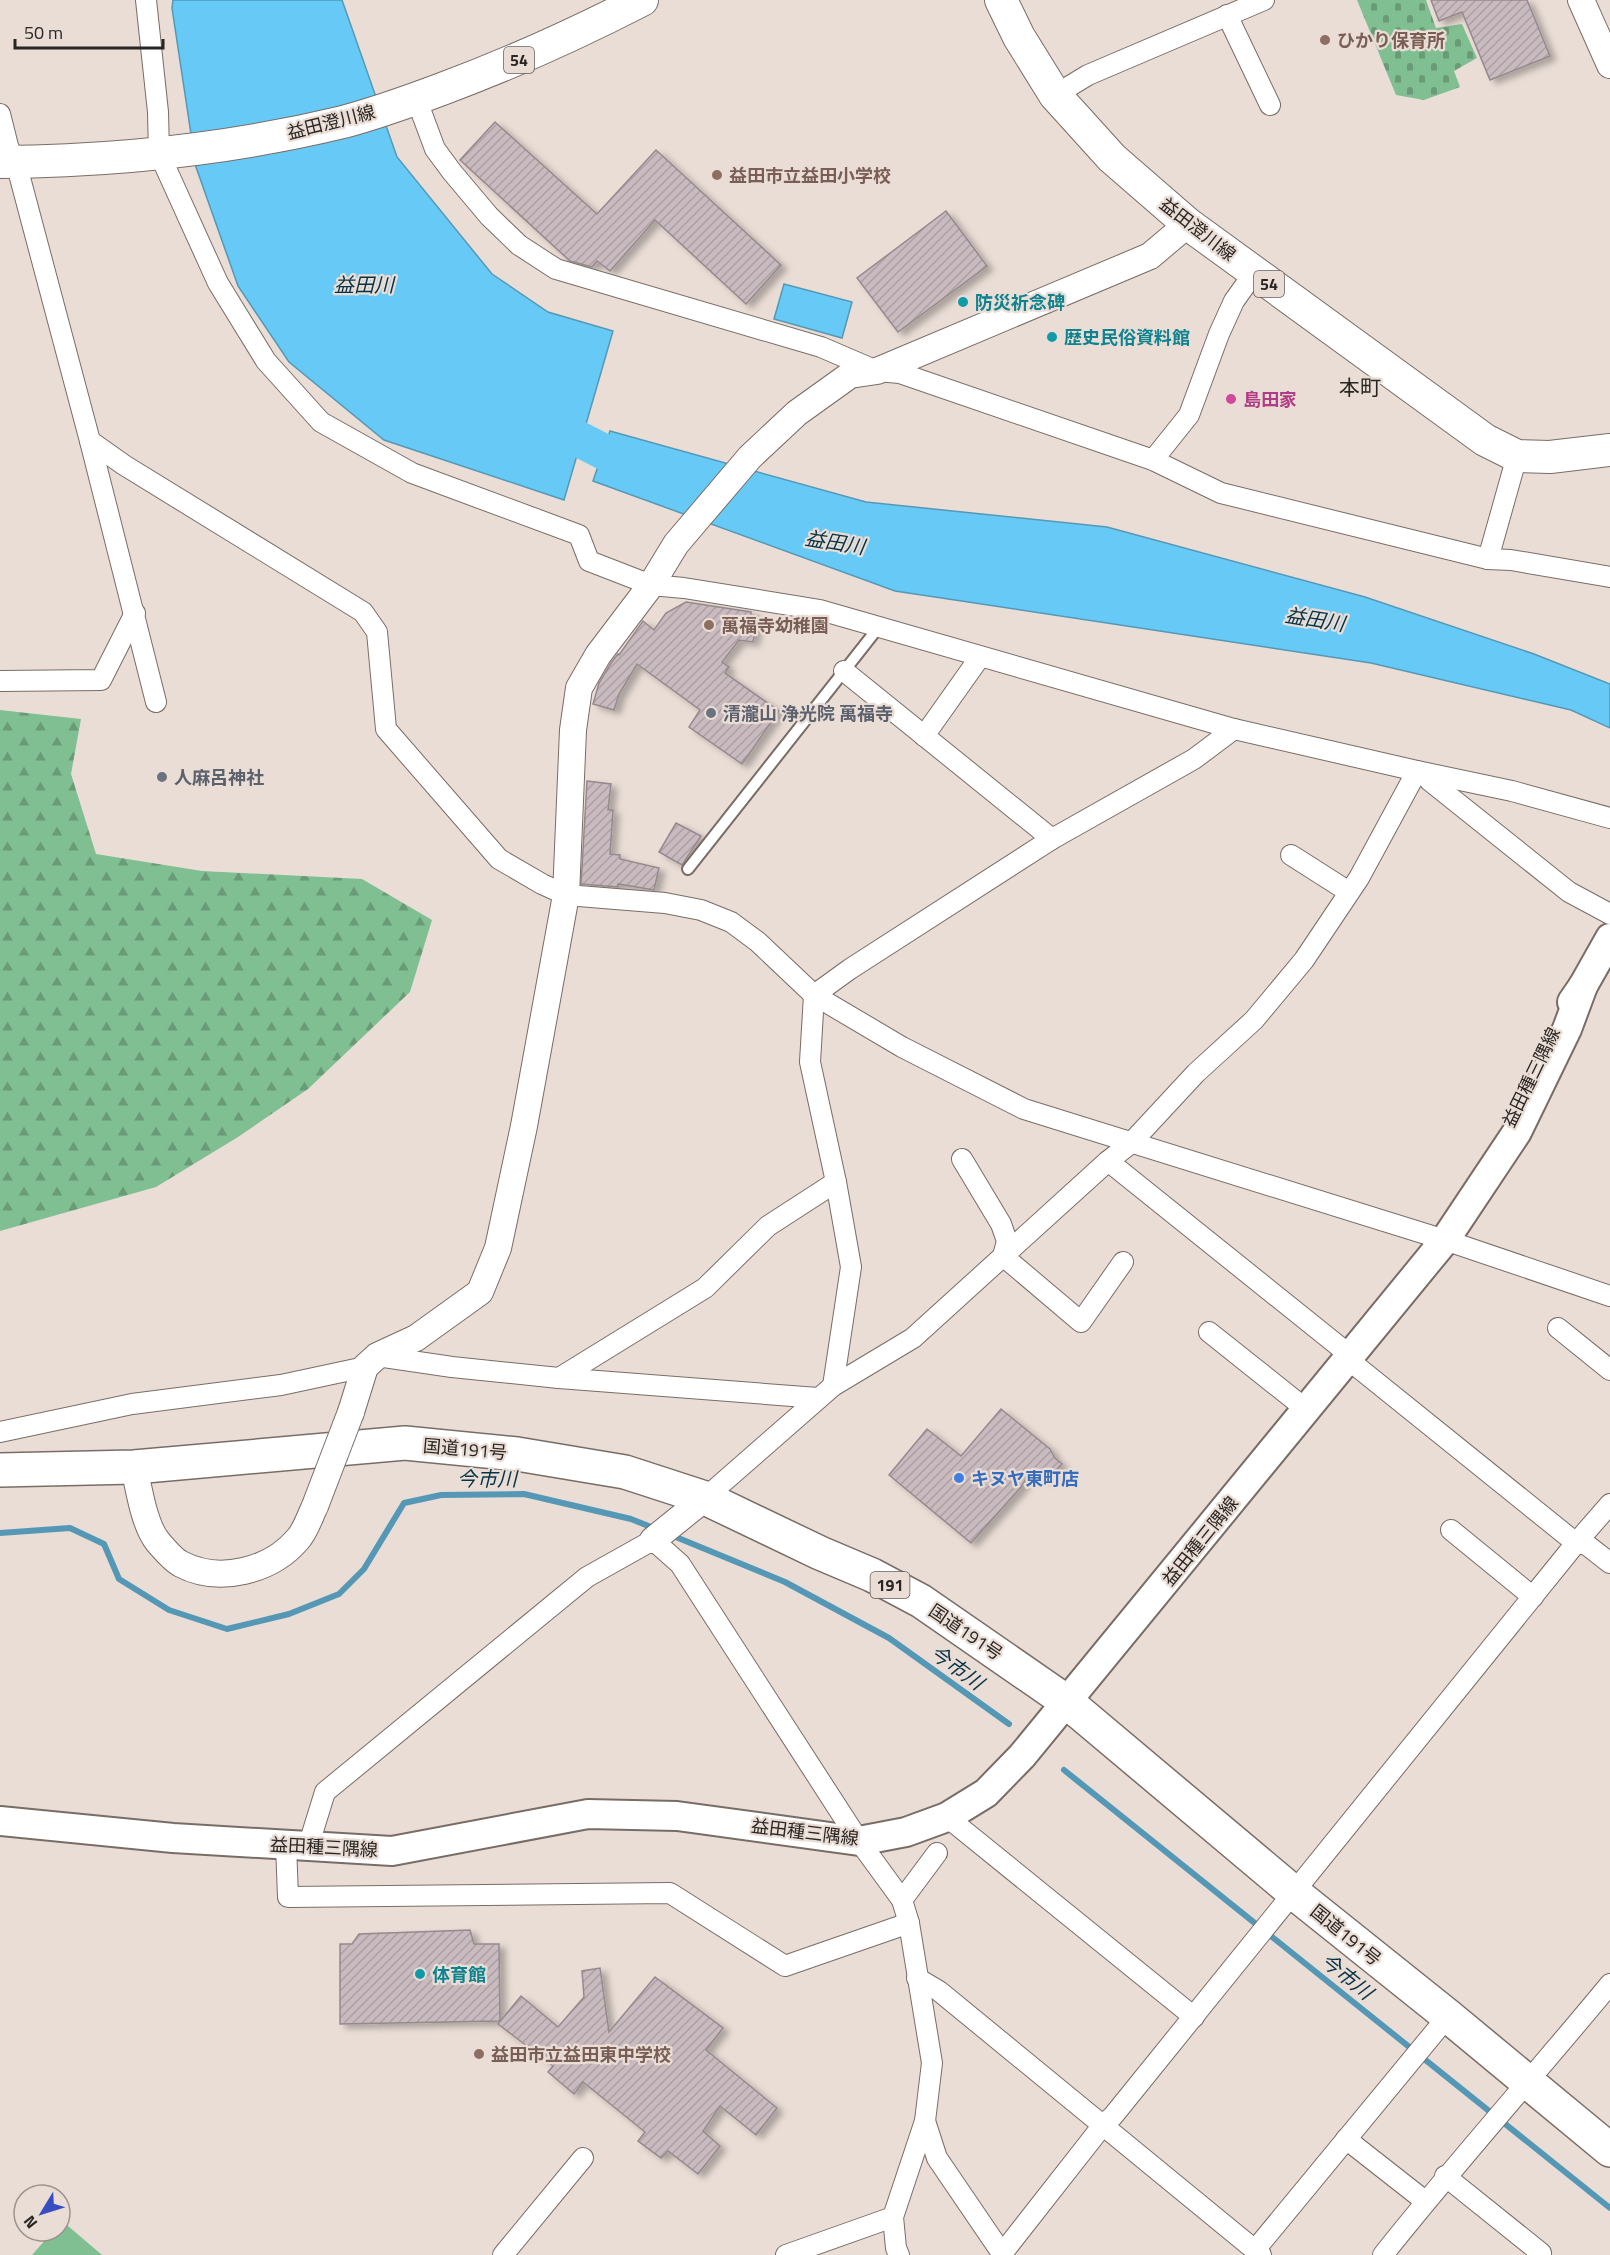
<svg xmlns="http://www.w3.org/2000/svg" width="1610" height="2255" font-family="'Titillium Web','Noto Sans JP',sans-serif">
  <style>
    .forest { fill: url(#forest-firs) }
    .cemetery { fill: url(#cemetery-stones) }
    .pitch { fill: #80bf92 }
    .water { fill: #67caf6; stroke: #5498b6; stroke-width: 1.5 }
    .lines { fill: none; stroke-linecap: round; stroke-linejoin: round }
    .stream { stroke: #5498b6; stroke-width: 6 }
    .river { stroke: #67caf6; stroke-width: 36 }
    .building { fill: url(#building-hatch); stroke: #96898d; stroke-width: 1.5; filter: url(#shadow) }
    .service-casing { stroke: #786d66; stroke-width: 14 }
    .minor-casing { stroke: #786d66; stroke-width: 22 }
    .tertiary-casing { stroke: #786d66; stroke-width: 28 }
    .secondary-casing { stroke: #786d66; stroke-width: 32 }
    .primary-casing { stroke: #786d66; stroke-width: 34 }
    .trunk-casing { stroke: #786d66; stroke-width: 36 }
    .service { stroke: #fff; stroke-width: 10 }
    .minor { stroke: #fff; stroke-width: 20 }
    .tertiary { stroke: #fff; stroke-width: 26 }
    .secondary { stroke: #fff; stroke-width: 28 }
    .primary { stroke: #fff; stroke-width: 32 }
    .trunk { stroke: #fff; stroke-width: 33 }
    .tertiary-bridge-casing { stroke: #786d66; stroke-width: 28; stroke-linecap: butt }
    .tertiary-bridge { stroke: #fff; stroke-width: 26 }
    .education-dot { fill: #8d6e63; stroke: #eaddd6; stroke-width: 2 }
    .culture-dot { fill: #0f9aa8; stroke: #eaddd6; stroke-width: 2 }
    .hotel-dot { fill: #d1479c; stroke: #eaddd6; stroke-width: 2 }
    .worship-dot { fill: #6b7280; stroke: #eaddd6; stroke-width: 2 }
    .shop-dot { fill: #3f7fe0; stroke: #eaddd6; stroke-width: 2 }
    .labels { text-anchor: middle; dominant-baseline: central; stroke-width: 4.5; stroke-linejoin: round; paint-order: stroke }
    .shield { fill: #eaddd6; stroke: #635c58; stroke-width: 1.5 }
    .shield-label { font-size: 16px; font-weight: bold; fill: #292522 }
    .education-label { font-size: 18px; font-weight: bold; fill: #785e54; stroke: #eaddd6; text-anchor: start }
    .street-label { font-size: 18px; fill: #292522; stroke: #eaddd6 }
    .culture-label { font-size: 18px; font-weight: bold; fill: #0d838f; stroke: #eaddd6; text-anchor: start }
    .hotel-label { font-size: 18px; font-weight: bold; fill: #b23c85; stroke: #eaddd6; text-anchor: start }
    .worship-label { font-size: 18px; font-weight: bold; fill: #5b616d; stroke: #eaddd6; text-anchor: start }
    .shop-label { font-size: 18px; font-weight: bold; fill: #366cbe; stroke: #eaddd6; text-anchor: start }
    .water-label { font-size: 20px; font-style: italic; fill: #053345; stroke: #eaddd6 }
    .quarter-label { font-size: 21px; fill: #292522; stroke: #eaddd6 }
  </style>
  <defs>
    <pattern id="forest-firs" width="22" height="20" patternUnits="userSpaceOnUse" patternTransform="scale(1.5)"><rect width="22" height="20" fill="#80bf92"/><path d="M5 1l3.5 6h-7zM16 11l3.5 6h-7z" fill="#699b77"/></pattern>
    <pattern id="cemetery-stones" width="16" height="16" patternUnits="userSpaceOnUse" patternTransform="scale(1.5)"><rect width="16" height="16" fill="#80bf92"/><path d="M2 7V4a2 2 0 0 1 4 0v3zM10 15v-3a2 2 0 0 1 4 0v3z" fill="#699b77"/></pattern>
    <pattern id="building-hatch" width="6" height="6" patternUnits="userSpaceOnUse" patternTransform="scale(1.5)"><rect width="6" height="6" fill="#c8babe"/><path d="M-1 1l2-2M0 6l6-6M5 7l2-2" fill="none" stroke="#aca0a3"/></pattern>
    <filter id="shadow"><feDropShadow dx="6" dy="4" stdDeviation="3" flood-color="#0004"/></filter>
  </defs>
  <rect width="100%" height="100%" fill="#eaddd6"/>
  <!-- forest -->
  <path class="forest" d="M 0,710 L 81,719 L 71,774 L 96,854 L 202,871 L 362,879 L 432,920 L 410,992 L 308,1089 L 238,1137 L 156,1187 L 0,1231 Z"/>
  <!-- cemetery -->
  <path class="cemetery" d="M 1357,0 L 1426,0 L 1436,28 L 1462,24 L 1477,58 L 1454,71 L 1460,87 L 1424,100 L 1396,95 Z"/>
  <!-- pitch -->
  <path class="pitch" d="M 61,2220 L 102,2255 L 32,2255 L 53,2231 L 60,2231 Z"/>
  <!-- water -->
  <g class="water">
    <path d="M 173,0 L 342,0 L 397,157 L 492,274 L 548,312 L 613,331 L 564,500 L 384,440 L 289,362 L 238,286 L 196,167 L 172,8 Z"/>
    <path d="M 784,284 L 852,302 L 842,338 L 774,319 Z"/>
    <path d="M 610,431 L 866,502 L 1107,527 L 1365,597 L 1534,654 L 1610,684 L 1610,728 L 1571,710 L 1371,663 L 895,591 L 593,481 Z"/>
  </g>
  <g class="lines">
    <!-- stream -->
    <g class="stream">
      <path d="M 0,1533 L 70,1528 L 104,1544 L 119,1579 L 169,1610 L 227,1629 L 289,1614 L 339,1594 L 364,1569 L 404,1503 L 441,1495 L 524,1494 L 631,1519 L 656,1529"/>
      <path d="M 671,1535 L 785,1582 L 889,1638 L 1009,1724"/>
      <path d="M 1064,1770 L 1610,2208"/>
    </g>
    <!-- river -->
    <path class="river" d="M 540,415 L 575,437 L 647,474"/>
  </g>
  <!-- building -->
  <g class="building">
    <path d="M 1431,0 L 1527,0 L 1550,56 L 1490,80 L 1462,12 L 1439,21 Z"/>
    <path d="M 495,122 L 597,214 L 656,150 L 781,265 L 746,304 L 655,220 L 610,271 L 597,261 L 592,267 L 570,261 L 460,160 Z"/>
    <path d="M 946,211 L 987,266 L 898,332 L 857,278 Z"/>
    <path d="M 686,602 L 751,612 L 751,615 L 758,616 L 753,642 L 739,640 L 722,662 L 729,667 L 725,673 L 779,711 L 742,764 L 689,727 L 700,710 L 637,664 L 619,694 L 614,710 L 593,704 L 599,683 L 611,663 L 618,654 L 619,655 L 643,621 L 654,630 L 666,613 Z"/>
    <path d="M 587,781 L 611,784 L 608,810 L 613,810 L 610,854 L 620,855 L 620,859 L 659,868 L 654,890 L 618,884 L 618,887 L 581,884 Z"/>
    <path d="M 676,823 L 701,836 L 682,865 L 659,852 Z"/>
    <path d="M 1001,1409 L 1050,1449 L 1055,1458 L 1062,1464 L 1046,1480 L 1032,1470 L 1021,1487 L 971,1543 L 889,1475 L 927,1429 L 961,1456 Z"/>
    <path d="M 470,1930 L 474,1944 L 499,1944 L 500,2021 L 340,2024 L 340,1944 L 352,1944 L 359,1934 Z"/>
    <path d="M 600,1968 L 609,2032 L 655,1977 L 723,2028 L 706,2050 L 777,2108 L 756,2135 L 720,2106 L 703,2131 L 720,2146 L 698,2174 L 668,2151 L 661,2158 L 638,2141 L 645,2132 L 583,2082 L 574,2094 L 548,2072 L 553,2066 L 498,2024 L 521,1996 L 558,2027 L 584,1997 L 582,1971 Z"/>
  </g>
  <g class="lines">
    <!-- service casing -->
    <g class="service-casing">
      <path id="service" d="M 688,869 L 878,628"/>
    </g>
    <!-- minor casing -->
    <g class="minor-casing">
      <g id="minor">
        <path d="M 146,0 L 158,112 L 159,153 L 218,283 L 266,361 L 321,422 L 412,473 L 579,535 L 589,561 L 651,585 L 684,588 L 820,610 L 1234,729 L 1417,771 L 1512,791 L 1610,818"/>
        <path d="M 1227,15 L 1270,105"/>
        <path d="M 1055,95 L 1088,75 L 1264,0"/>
        <path d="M 416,98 L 435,149 L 452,172 L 489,216 L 519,245 L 556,269 L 821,347 L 877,371 L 900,373 L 1153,460 L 1221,493 L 1488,559 L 1511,560 L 1610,577"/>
        <path d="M 0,114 L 8,146 L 19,174 L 90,441 L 156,702"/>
        <path d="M 90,441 L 124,465 L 363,612 L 377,632 L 386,729 L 499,859 L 542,884 L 566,895 L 665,903 L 701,910 L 731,922 L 758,942 L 814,995 L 902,1047 L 1024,1109 L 1445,1240 L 1610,1296"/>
        <path d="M 1153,460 L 1189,415 L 1219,334 L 1234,301 L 1254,273"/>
        <path d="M 1488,559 L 1517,456"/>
        <path d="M 844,671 L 1052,839"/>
        <path d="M 0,681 L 101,680 L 135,613"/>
        <path d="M 924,736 L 980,657"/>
        <path d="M 1424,774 L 1430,781 L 1569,892 L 1610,914"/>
        <path d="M 1291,855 L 1349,892"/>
        <path d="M 814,995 L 850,969 L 1052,839 L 1194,759 L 1234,729"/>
        <path d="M 814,995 L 810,1062 L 836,1182 L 851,1267 L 833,1386"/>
        <path d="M 962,1159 L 1001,1224 L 1007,1241 L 1003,1256 L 1081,1322 L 1123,1262"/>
        <path d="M 1108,1161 L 1351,1356 L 1355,1365 L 1576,1543 L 1587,1545 L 1610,1563"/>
        <path d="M 1558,1328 L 1610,1370"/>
        <path d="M 1209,1332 L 1307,1410"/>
        <path d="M 377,1356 L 452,1367 L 559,1378 L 705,1288 L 768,1226 L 836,1182"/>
        <path d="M 559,1378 L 818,1398"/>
        <path d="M 0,1432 L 132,1404 L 281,1385 L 365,1367"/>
        <path d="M 705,1498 L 833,1386 L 913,1338 L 1108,1161 L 1131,1143 L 1196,1073 L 1254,1020 L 1304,960 L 1359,878 L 1417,771"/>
        <path d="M 1451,1530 L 1533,1597"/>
        <path d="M 947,1817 L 1194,2017"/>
        <path d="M 286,1845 L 288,1897 L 670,1893 L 785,1966 L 909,1923"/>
        <path d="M 308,1847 L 325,1792 L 587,1577 L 653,1540 L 680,1564 L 859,1841 L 902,1900 L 909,1923 L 932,2063 L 925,2121 L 893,2217 L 896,2248 L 899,2255"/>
        <path d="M 902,1900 L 937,1853"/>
        <path d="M 917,1978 L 939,1991 L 1261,2255"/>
        <path d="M 925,2121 L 937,2158 L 1003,2255"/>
        <path d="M 1346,2139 L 1425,2201"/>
        <path d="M 1445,2176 L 1541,2253"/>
        <path d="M 1255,2250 L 1448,2016"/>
        <path d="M 503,2255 L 583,2158"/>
        <path d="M 786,2255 L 893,2217"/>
        <path d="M 1001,2255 L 1103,2125 L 1113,2116 L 1576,1543 L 1610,1504"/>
        <path d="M 1383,2255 C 1456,2163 1535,2075 1610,1984"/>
      </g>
    </g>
    <!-- tertiary casing -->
    <g class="tertiary-casing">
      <g id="tertiary">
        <path d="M 1581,0 L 1610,65"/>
        <path d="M 351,1412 L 365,1367 L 377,1356 L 416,1338 L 480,1292 L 498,1248 L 524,1126 L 566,895 L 573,730 L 579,688 L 598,655 L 651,585 L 676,544 L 750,457 L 797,413 L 850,375 L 877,371 L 1150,256 L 1188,224"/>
        <path d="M 134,1467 C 139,1489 144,1525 158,1542 C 164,1549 173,1560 181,1564 C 219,1584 271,1571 298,1539 C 306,1530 310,1516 315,1506"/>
        <path d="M 653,1540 L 705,1498"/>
      </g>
    </g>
    <!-- secondary casing -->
    <g class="secondary-casing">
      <g id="secondary">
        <path d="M 1572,1002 L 1583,986 L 1610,938"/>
        <path d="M 0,1821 L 173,1838 L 392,1851 L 588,1814 L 677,1816 L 859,1841 L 906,1832 L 947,1817 L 986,1793 L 1022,1756 L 1445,1240 L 1517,1132 L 1567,1029 L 1583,986"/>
      </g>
    </g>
    <!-- primary casing -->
    <g class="primary-casing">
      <g id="primary">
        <path d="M 1001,0 L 1019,37 L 1055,95 L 1112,158 L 1188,224 L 1485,440 L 1517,456 L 1550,457 L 1610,450"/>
        <path d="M 0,162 C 115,161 231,149 343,122 C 377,113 410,101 442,89 C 512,63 576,34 642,0"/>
      </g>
    </g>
    <!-- trunk casing -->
    <g class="trunk-casing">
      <path id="trunk" d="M 0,1470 L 134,1467 L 405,1443 L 517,1454 L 625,1472 L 705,1498 L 820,1553 L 872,1575 L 921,1601 L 1067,1702 L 1293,1892 L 1448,2016 L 1610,2150"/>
    </g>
    <!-- service -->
    <use href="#service" class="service"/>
    <!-- minor -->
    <use href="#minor" class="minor"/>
    <!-- tertiary -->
    <use href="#tertiary" class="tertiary"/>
    <!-- secondary -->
    <use href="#secondary" class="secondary"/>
    <!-- primary -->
    <use href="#primary" class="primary"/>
    <!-- trunk -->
    <use href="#trunk" class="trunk"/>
    <!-- tertiary-bridge casing -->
    <g class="tertiary-bridge-casing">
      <path id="tertiary-bridge" d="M 315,1506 L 351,1412"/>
    </g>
    <!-- tertiary-bridge -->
    <use href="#tertiary-bridge" class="tertiary-bridge"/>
  </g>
  <!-- markers -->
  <g class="education-dot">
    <circle cx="1325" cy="40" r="6"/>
    <circle cx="717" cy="175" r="6"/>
    <circle cx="709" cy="625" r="6"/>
    <circle cx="479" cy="2054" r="6"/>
  </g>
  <g class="culture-dot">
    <circle cx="963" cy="302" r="6"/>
    <circle cx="1052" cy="337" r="6"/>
    <circle cx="420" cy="1974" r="6"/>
  </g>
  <circle class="hotel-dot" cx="1231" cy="399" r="6"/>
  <g class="worship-dot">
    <circle cx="711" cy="713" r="6"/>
    <circle cx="162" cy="777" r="6"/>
  </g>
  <circle class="shop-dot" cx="959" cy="1478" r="6"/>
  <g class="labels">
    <!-- shield labels -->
    <g class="shield">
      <rect x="504" y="47" width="30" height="26" rx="4.5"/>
      <rect x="1254" y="271" width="30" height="26" rx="4.5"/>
      <rect x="870.5" y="1572" width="39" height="26" rx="4.5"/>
    </g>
    <g class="shield-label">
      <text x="519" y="60">54</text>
      <text x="1269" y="284">54</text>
      <text x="890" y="1585">191</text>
    </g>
    <!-- education labels -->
    <g class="education-label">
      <text x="1337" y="40">ひかり保育所</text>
      <text x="729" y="175">益田市立益田小学校</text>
      <text x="721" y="625">萬福寺幼稚園</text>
      <text x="491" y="2054">益田市立益田東中学校</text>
    </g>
    <!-- street labels -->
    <g class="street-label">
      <text transform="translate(331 122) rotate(-14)">益田澄川線</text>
      <text transform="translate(1198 229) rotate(38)">益田澄川線</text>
      <text transform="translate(1531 1077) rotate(-64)">益田種三隅線</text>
      <text transform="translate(465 1449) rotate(5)">国道191号</text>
      <text transform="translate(1200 1541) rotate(-51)">益田種三隅線</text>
      <text transform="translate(966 1632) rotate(34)">国道191号</text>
      <text transform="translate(805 1832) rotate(7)">益田種三隅線</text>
      <text transform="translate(324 1847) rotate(3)">益田種三隅線</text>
      <text transform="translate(1346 1935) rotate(39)">国道191号</text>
    </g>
    <!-- culture labels -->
    <g class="culture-label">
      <text x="975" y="302">防災祈念碑</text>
      <text x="1064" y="337">歴史民俗資料館</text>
      <text x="432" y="1974">体育館</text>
    </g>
    <!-- hotel labels -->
    <g class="hotel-label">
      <text x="1243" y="399">島田家</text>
    </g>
    <!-- worship labels -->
    <g class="worship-label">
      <text x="723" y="713">清瀧山 浄光院 萬福寺</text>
      <text x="174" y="777">人麻呂神社</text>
    </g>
    <!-- shop labels -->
    <g class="shop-label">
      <text x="971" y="1478">キヌヤ東町店</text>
    </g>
    <!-- water labels -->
    <g class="water-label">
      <text x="364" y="284">益田川</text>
      <text transform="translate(835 542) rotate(9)">益田川</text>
      <text transform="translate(1315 619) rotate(9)">益田川</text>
      <text x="487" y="1478">今市川</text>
      <text transform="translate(957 1667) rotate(36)">今市川</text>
      <text transform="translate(1347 1976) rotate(39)">今市川</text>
    </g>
    <!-- quarter labels -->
    <g class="quarter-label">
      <text x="1360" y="387">本町</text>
    </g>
  </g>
  <!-- north arrow -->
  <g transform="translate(42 2213) rotate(232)"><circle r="28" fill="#eaddd6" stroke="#9d938e" stroke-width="1.5"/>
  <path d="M0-4.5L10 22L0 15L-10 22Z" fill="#364ec0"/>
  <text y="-9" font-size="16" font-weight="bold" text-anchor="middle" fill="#292522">N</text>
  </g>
  <!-- scale -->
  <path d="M15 39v9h148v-9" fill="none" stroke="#292522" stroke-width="3"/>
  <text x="24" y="39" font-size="18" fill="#292522" stroke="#eaddd6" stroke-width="4.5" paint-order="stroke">50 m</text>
</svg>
